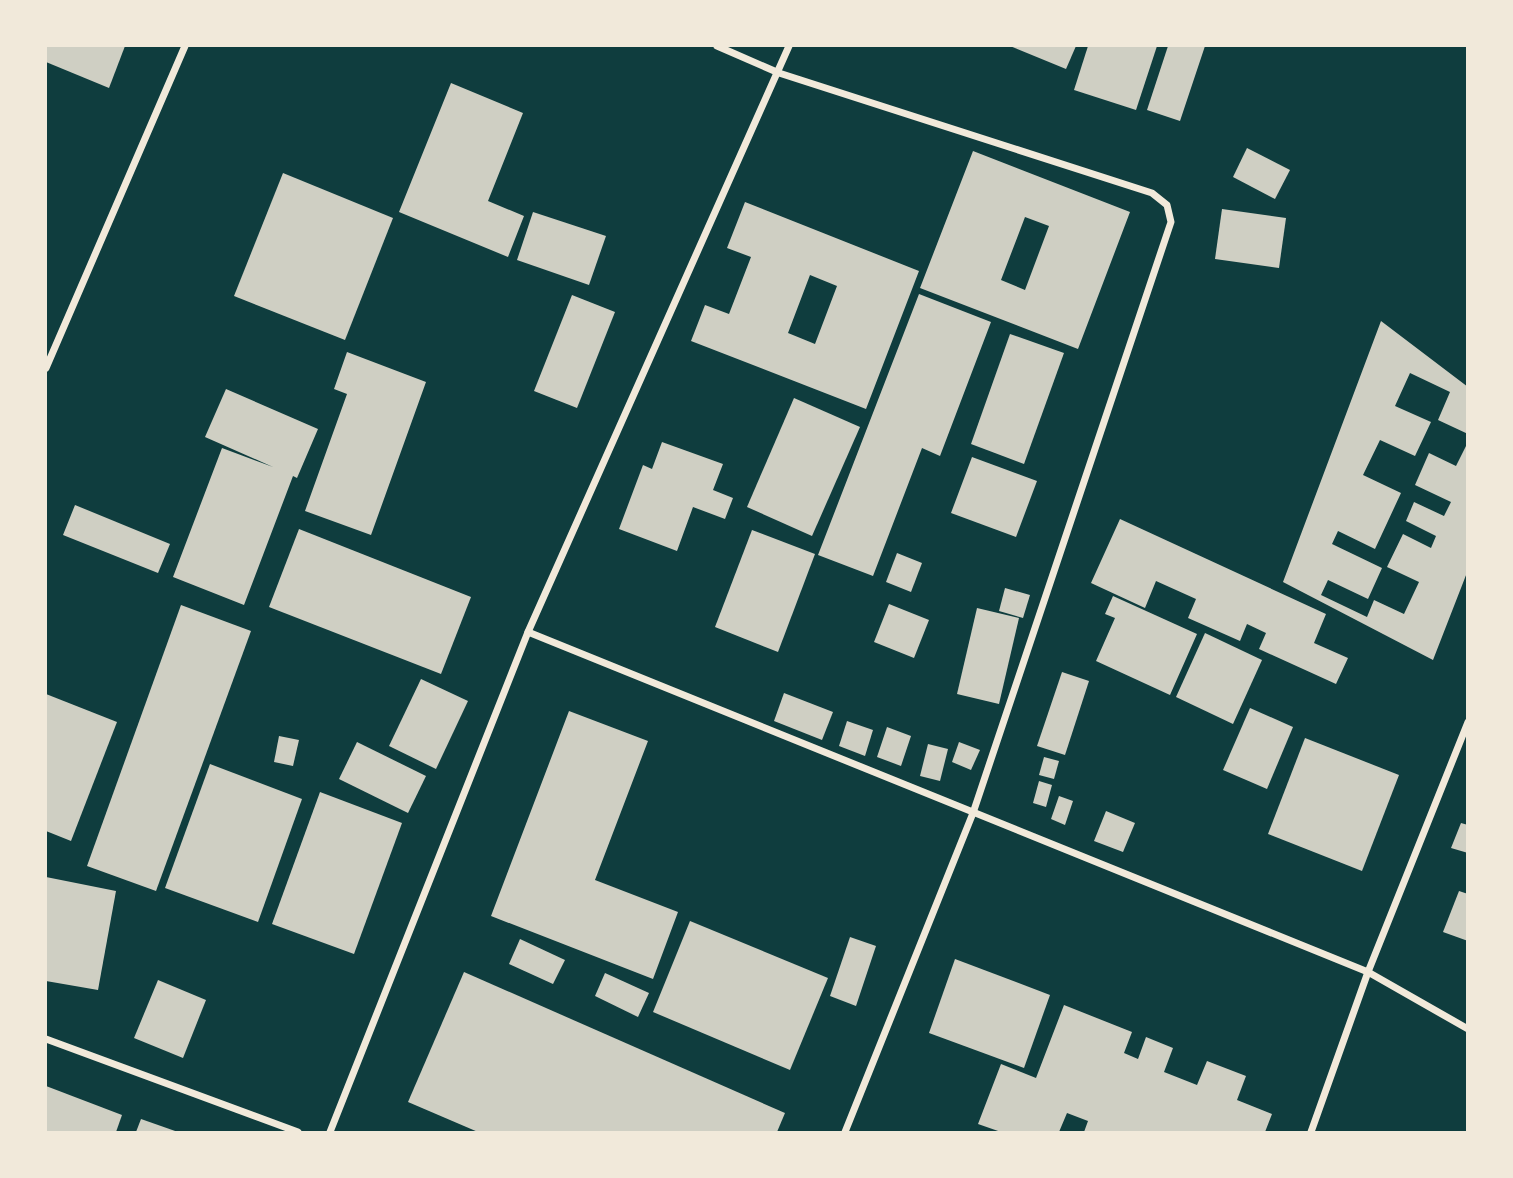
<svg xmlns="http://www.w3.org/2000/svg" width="1513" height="1178" font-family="'Zilla Slab',serif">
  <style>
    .building { fill: #cfcfc3; fill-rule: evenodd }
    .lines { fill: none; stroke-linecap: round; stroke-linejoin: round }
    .minor { stroke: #f1e9da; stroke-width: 7 }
  </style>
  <rect width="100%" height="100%" fill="#0f3d3e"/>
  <!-- building -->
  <g class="building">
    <path d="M 46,46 L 125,46 L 109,88 L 46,62 Z"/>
    <path d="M 1010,46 L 1076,46 L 1066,69 Z"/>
    <path d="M 1088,46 L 1157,46 L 1136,110 L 1074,90 Z"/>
    <path d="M 1168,46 L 1205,46 L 1180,121 L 1147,110 Z"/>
    <path d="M 451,83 L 523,113 L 488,201 L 524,216 L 508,257 L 399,212 Z"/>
    <path d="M 1247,148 L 1290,170 L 1275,199 L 1233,177 Z"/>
    <path d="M 973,151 L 1130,212 L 1078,349 L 920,288 ZM 1025,217 L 1049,226 L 1025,290 L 1001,280 Z"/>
    <path d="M 283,173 L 393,218 L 345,340 L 234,296 Z"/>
    <path d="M 745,202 L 919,271 L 866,409 L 691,341 L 705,305 L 729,314 L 751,257 L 727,248 ZM 810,275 L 837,286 L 815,344 L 788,333 Z"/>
    <path d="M 1222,209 L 1286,218 L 1279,268 L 1215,259 Z"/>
    <path d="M 533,212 L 606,236 L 589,285 L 517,260 Z"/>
    <path d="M 919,294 L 991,322 L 940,456 L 922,448 L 873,576 L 818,555 Z"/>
    <path d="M 572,295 L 615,312 L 577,408 L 534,391 Z"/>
    <path d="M 1381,321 L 1468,387 L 1468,434 L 1438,420 L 1450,392 L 1410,373 L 1395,406 L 1431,422 L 1415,456 L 1380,440 L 1363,475 L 1401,493 L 1375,549 L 1338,531 L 1332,544 L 1382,568 L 1368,599 L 1328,580 L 1321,595 L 1367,617 L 1374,600 L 1404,614 L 1419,582 L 1387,567 L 1403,534 L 1431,548 L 1436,536 L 1406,521 L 1414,502 L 1444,516 L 1451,502 L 1415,485 L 1429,453 L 1456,466 L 1468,442 L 1468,570 L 1433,660 L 1283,582 Z"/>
    <path d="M 1010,334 L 1064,353 L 1024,464 L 971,444 Z"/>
    <path d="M 347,352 L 426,382 L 371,535 L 305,511 L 347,394 L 334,389 Z"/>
    <path d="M 226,389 L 318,429 L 297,478 L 293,476 L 244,605 L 173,577 L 222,448 L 273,467 L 205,437 Z"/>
    <path d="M 794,398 L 860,427 L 812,536 L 747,507 Z"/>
    <path d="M 662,442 L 723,464 L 713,490 L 733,498 L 725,519 L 693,507 L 677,551 L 619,529 L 643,465 L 652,469 Z"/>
    <path d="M 972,457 L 1037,481 L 1016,537 L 951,513 Z"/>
    <path d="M 75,505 L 170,544 L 158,573 L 63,535 Z"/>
    <path d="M 1120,519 L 1326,614 L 1314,643 L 1348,658 L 1336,684 L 1259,649 L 1266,633 L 1247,624 L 1240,641 L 1188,618 L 1196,599 L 1156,581 L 1145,608 L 1091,583 Z"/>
    <path d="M 299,529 L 471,597 L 441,674 L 269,607 Z"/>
    <path d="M 752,530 L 815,554 L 778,652 L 715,627 Z"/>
    <path d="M 897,553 L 922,563 L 911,592 L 886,582 Z"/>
    <path d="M 1005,588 L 1030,595 L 1023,618 L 999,611 Z"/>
    <path d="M 1113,596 L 1197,634 L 1170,695 L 1096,661 L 1115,618 L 1105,614 Z"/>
    <path d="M 889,604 L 929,620 L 914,658 L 874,642 Z"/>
    <path d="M 181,605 L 251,631 L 156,891 L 87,866 Z"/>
    <path d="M 977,608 L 1019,618 L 999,704 L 957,694 Z"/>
    <path d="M 1205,633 L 1262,660 L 1233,724 L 1176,697 Z"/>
    <path d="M 1062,672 L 1089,681 L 1065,755 L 1037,746 Z"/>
    <path d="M 421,679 L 468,701 L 436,769 L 389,746 Z"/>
    <path d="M 784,693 L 833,712 L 822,740 L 774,721 Z"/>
    <path d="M 46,694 L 117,722 L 71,841 L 46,831 Z"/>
    <path d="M 1250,708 L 1293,727 L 1267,789 L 1223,770 Z"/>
    <path d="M 569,711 L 648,741 L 595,880 L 678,912 L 653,979 L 491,916 Z"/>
    <path d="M 847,721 L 873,730 L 865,756 L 839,746 Z"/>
    <path d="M 887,727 L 911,736 L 901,766 L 877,757 Z"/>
    <path d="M 279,736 L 299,740 L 293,766 L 274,762 Z"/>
    <path d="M 1305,738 L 1399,775 L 1362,871 L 1268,834 Z"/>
    <path d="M 357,742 L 426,776 L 408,813 L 339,779 Z"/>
    <path d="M 959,742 L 980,750 L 971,770 L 952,762 Z"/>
    <path d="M 928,744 L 948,749 L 940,781 L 920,776 Z"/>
    <path d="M 1044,757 L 1059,761 L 1054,779 L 1039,775 Z"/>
    <path d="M 210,764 L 302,799 L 258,922 L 165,888 Z"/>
    <path d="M 1039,781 L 1052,785 L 1046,807 L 1033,803 Z"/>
    <path d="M 320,792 L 402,823 L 354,954 L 272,924 Z"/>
    <path d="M 1059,796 L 1073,801 L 1065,825 L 1051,819 Z"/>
    <path d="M 1106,811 L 1135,823 L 1123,852 L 1094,841 Z"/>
    <path d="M 1461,823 L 1468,825 L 1468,853 L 1451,848 Z"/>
    <path d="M 46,877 L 116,891 L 98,990 L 46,981 Z"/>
    <path d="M 1459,891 L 1468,894 L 1468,941 L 1443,932 Z"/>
    <path d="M 690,921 L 828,978 L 790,1070 L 653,1012 Z"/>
    <path d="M 850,937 L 876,946 L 856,1006 L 830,996 Z"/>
    <path d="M 520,939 L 565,960 L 553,984 L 509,964 Z"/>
    <path d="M 955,959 L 1050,995 L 1024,1068 L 929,1033 Z"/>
    <path d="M 464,972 L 785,1113 L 777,1132 L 478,1132 L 408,1102 Z"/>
    <path d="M 605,973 L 649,993 L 638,1017 L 595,996 Z"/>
    <path d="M 158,980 L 206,1000 L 183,1058 L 134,1038 Z"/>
    <path d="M 1064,1005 L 1132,1032 L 1124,1053 L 1138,1059 L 1146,1037 L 1173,1048 L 1164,1072 L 1197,1085 L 1207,1061 L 1246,1076 L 1237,1100 L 1272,1114 L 1265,1132 L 1084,1132 L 1088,1121 L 1067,1113 L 1059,1132 L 1001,1132 L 978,1124 L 1001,1064 L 1036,1078 Z"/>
    <path d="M 46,1086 L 122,1115 L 116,1132 L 46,1132 Z"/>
    <path d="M 141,1119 L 178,1132 L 136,1132 Z"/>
  </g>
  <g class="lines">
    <!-- minor -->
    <g class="minor">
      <path d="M 717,46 L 779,73 L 1152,193 L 1167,205 L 1171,222 L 973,813 L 845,1132"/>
      <path d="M 46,368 L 185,46"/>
      <path d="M 528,632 L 1368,972 L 1468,1029"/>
      <path d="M 46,1039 L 298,1132"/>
      <path d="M 330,1132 L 528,632 L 789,46"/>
      <path d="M 1311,1132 L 1368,972 L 1468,722"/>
    </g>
  </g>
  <!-- border -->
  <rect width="1513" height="1178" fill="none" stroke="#f1e9da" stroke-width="94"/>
</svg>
